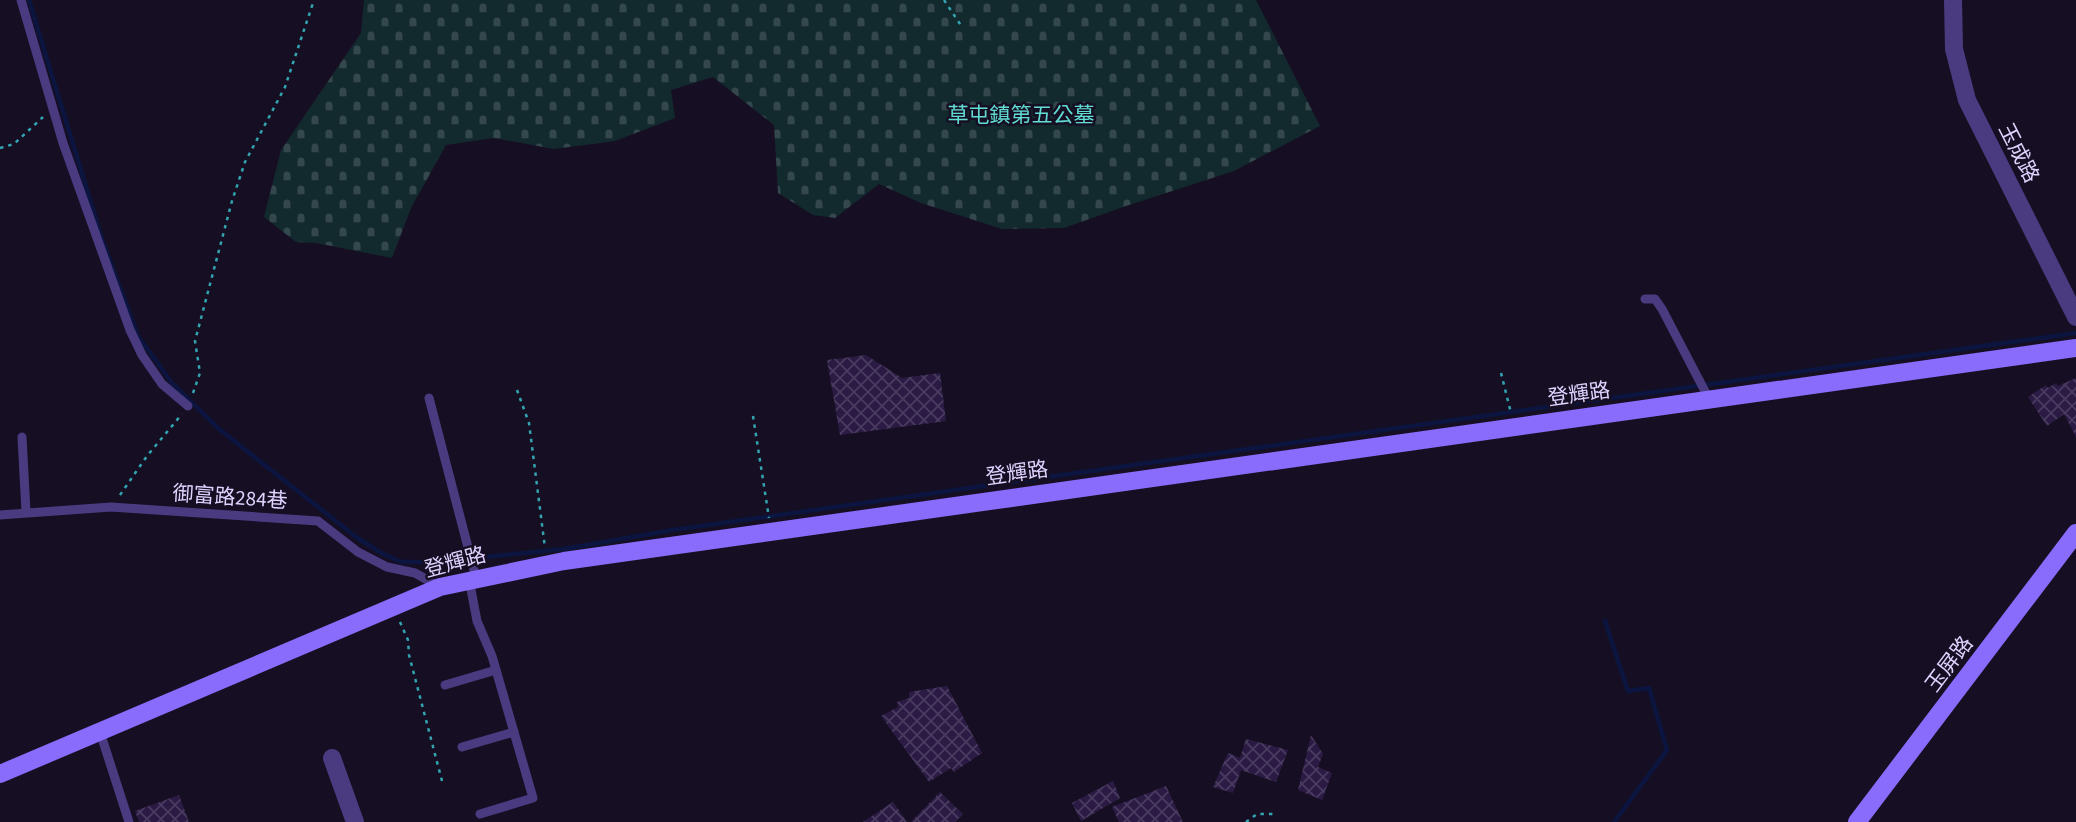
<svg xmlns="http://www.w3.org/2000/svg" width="2076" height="822" font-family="'Source Sans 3','Noto Sans TC',sans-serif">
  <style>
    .cemetery { fill: url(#cemetery-stones) }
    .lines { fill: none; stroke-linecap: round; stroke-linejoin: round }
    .stream { stroke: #0b1540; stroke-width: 4.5 }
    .building { fill: url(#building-cross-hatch) }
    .path { stroke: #32a4b2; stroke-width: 2.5; stroke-dasharray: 3.5 5; stroke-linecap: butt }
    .lane { stroke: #4a3b81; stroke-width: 9 }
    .street { stroke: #4a3b81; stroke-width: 18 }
    .secondary { stroke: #896cfb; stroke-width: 18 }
    .labels { text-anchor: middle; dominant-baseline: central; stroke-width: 5; stroke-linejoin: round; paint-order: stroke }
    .park-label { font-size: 21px; fill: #60dcd2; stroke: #160f23 }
    .street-label { font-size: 21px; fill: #dfd2fe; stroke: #160f23 }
  </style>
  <defs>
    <pattern id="cemetery-stones" width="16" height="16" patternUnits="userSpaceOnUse" patternTransform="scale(1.75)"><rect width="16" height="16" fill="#12292d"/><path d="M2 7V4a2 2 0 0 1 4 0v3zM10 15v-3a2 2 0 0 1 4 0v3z" fill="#34474c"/></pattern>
    <pattern id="building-cross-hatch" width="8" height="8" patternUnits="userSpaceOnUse" patternTransform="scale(1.75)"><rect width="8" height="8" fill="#2b1b44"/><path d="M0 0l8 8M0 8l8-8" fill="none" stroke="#493b60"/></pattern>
  </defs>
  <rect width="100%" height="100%" fill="#160f23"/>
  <!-- cemetery -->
  <path class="cemetery" d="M 364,0 L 1256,0 L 1320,126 L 1234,171 L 1126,206 L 1064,228 L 1002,229 L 921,203 L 879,184 L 835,218 L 813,215 L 778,193 L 774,125 L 713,77 L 671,90 L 675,118 L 615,141 L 554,149 L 494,138 L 446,145 L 411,208 L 392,258 L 316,243 L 296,242 L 264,217 L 281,150 L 361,33 Z"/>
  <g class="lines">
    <!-- stream -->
    <g class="stream">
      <path d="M 29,0 L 102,239 L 138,336 L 172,383 L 219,429 L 356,537 L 381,553 L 401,562 L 438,562 L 564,549 L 673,530 L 991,485 L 2076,333"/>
      <path d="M 1605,621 L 1628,691 L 1649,688 L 1667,750 L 1614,822"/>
    </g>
  </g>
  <!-- building -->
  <g class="building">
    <path d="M 866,355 L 902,378 L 940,373 L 946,421 L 840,435 L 827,360 Z"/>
    <path d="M 2076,378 L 2076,437 L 2064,414 L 2047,426 L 2028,397 L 2046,385 L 2048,388 L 2056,383 L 2058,386 Z"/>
    <path d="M 947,686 L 982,753 L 954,772 L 951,768 L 929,782 L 881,716 L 898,707 L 897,702 L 909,698 L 909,692 Z"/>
    <path d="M 1311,735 L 1323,754 L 1318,767 L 1332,773 L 1322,800 L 1298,790 Z"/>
    <path d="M 1246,739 L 1288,750 L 1276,782 L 1241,770 L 1233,793 L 1213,787 L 1228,753 L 1240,758 Z"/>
    <path d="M 1113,781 L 1120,798 L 1081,821 L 1072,803 Z"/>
    <path d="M 1166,786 L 1183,822 L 1119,822 L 1112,807 Z"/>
    <path d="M 940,792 L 963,814 L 955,822 L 911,822 Z"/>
    <path d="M 179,795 L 189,822 L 139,822 L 135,811 Z"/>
    <path d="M 893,802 L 907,822 L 863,822 Z"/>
  </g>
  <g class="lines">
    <!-- path -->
    <g class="path">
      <path d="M 944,0 L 962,27"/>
      <path d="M 0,148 L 14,144 L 43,117"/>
      <path d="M 1501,373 L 1511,413"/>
      <path d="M 517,390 L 529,423 L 545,548"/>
      <path d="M 193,393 L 200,373 L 195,341 L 232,201 L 245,162 L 285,87 L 314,0"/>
      <path d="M 753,416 L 769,518"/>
      <path d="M 120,495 L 147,456 L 182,414"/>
      <path d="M 400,622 L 408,640 L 409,655 L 442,781"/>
      <path d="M 1246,822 L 1257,814 L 1275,814"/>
    </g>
    <!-- lane -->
    <g class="lane">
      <path d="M 21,0 L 63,143 L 130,330 L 142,355 L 162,384 L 188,406"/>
      <path d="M 1645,299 L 1655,299 L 1662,309 L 1709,399"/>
      <path d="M 429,398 L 476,578"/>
      <path d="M 22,437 L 26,512"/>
      <path d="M 0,515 L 111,507 L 318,521 L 358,552 L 387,567 L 415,573 L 440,587"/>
      <path d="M 469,579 L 477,621 L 492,656 L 533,798 L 480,814"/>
      <path d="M 445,685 L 496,670"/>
      <path d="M 100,732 L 129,822"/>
      <path d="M 462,747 L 514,732"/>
    </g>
    <!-- street -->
    <g class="street">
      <path d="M 1953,0 L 1954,49 L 1967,100 L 2076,317"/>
      <path d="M 332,758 L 355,822"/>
    </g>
    <!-- secondary -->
    <g class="secondary">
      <path d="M 0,774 L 440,587 L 564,561 L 2076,348"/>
      <path d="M 1857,822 L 2076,533"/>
    </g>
  </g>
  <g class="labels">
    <!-- park labels -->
    <g class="park-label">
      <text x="1021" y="115">草屯鎮第五公墓</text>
    </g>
    <!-- street labels -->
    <g class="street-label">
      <text transform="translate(2019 153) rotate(63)">玉成路</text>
      <text transform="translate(1579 394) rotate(-8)">登輝路</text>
      <text transform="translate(1017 473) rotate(-8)">登輝路</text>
      <text transform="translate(230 497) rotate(4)">御富路284巷</text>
      <text transform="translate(455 562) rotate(-15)">登輝路</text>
      <text transform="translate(1949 664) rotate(-53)">玉屏路</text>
    </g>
  </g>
</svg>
